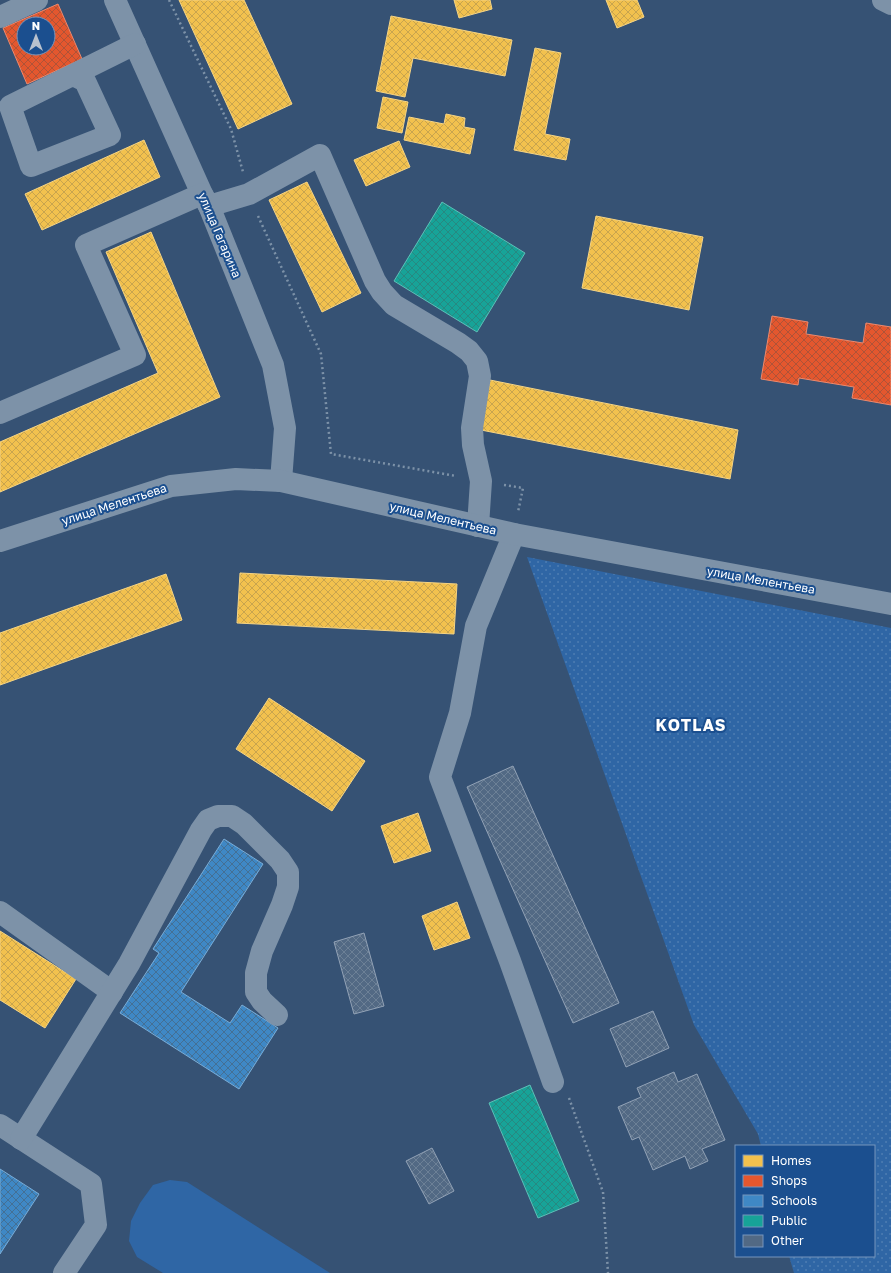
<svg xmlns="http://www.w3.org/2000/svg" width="891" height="1273" font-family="'Golos Text',sans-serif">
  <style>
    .park { fill: url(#park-dots) }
    .pitch { fill: #2f66a5 }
    .homes { fill: url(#homes-cross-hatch); stroke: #f6d483 }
    .shops { fill: url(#shops-cross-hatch); stroke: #ec896d; fill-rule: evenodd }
    .schools { fill: url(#schools-cross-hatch); stroke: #79acd6 }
    .public { fill: url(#public-cross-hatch); stroke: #5dbfb7 }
    .building { fill: url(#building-cross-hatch); stroke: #92a2b6 }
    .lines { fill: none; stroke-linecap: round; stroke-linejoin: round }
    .path { stroke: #7d92a8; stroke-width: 2.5; stroke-dasharray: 2 3; stroke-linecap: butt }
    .minor { stroke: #7d92a8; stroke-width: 22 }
    .labels { text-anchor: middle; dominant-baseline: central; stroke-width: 4; stroke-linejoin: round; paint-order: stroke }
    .street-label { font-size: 12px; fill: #fff; stroke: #1b4f8f }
    .district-label { font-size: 16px; font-weight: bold; letter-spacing: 1px; fill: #fff; stroke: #1b4f8f }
  </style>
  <defs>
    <pattern id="park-dots" width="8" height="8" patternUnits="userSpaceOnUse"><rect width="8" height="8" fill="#2f66a5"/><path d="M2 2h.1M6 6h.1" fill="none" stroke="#4e7db2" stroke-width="1.8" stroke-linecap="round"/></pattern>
    <pattern id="homes-cross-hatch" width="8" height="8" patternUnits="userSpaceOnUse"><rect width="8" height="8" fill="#f2c14e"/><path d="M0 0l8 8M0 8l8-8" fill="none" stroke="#c8a44e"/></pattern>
    <pattern id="shops-cross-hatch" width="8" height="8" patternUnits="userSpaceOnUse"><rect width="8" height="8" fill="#e4572e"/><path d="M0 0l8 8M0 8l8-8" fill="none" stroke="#af5338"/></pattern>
    <pattern id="schools-cross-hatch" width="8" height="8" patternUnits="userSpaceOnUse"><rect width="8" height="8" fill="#3f88c5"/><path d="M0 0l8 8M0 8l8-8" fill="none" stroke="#447095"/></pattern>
    <pattern id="public-cross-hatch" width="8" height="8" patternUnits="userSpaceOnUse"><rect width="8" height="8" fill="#17a398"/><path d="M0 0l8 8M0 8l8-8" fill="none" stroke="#278981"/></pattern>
    <pattern id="building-cross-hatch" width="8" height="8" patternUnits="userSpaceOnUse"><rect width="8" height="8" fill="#526984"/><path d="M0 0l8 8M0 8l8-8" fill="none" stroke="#6c8096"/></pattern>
  </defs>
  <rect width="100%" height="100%" fill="#365274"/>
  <!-- park -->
  <path class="park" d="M 527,557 L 891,628 L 891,1273 L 794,1273 L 789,1256 L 874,1256 L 874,1146 L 761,1146 L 758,1134 L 694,1025 Z"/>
  <!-- pitch -->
  <path class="pitch" d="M 170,1180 L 187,1182 L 330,1273 L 163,1273 L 137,1257 L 129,1241 L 131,1221 L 140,1203 L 153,1185 Z"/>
  <!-- homes -->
  <g class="homes">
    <path d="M 179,0 L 244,0 L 292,104 L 238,129 Z"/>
    <path d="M 454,0 L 490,0 L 492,9 L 459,18 Z"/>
    <path d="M 606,0 L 637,0 L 644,17 L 617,28 Z"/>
    <path d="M 391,16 L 512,40 L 505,76 L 413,58 L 405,97 L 376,91 Z"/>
    <path d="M 535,48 L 561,53 L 545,134 L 570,139 L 566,160 L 514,150 Z"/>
    <path d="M 383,97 L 408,102 L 402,133 L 377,128 Z"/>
    <path d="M 446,114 L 465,118 L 464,127 L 475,129 L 470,154 L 404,140 L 409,117 L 444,124 Z"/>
    <path d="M 144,140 L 160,177 L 42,230 L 25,194 Z"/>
    <path d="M 399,141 L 410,167 L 366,186 L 354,160 Z"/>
    <path d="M 307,182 L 361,293 L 322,312 L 269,200 Z"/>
    <path d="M 596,216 L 703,237 L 689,310 L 582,288 Z"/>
    <path d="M 151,232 L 220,397 L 0,492 L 0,442 L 158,373 L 106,252 Z"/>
    <path d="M 490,380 L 738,430 L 730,479 L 481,430 Z"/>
    <path d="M 240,573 L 457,584 L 454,634 L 237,623 Z"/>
    <path d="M 166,574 L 182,620 L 0,685 L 0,633 Z"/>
    <path d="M 269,698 L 365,761 L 332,811 L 236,749 Z"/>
    <path d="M 418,813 L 431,851 L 394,863 L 381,826 Z"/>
    <path d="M 457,902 L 470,938 L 434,950 L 422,916 Z"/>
    <path d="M 0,931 L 76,979 L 45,1028 L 0,1000 Z"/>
  </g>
  <!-- shops -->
  <g class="shops">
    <path d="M 58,4 L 82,59 L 27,84 L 3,28 ZM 24,24 L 48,24 L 48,48 L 24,48 Z"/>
    <path d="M 772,316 L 808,322 L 806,334 L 863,343 L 866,323 L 891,327 L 891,405 L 852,398 L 854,387 L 799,378 L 798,385 L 761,379 Z"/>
  </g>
  <!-- schools -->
  <g class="schools">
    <path d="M 224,839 L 263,864 L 181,992 L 230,1023 L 242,1005 L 278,1028 L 239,1089 L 120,1013 L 159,953 L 153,949 Z"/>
    <path d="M 0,1169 L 39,1194 L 0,1254 Z"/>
  </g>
  <!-- public -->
  <g class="public">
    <path d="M 442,202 L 525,253 L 477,332 L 394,281 Z"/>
    <path d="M 530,1085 L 579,1201 L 538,1218 L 489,1103 Z"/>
  </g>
  <!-- building -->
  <g class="building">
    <path d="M 513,766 L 619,1003 L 573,1023 L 467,787 Z"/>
    <path d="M 364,933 L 384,1006 L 354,1014 L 334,942 Z"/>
    <path d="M 653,1011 L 669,1048 L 626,1067 L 610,1029 Z"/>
    <path d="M 674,1072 L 678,1082 L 697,1074 L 725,1140 L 702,1149 L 708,1161 L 690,1169 L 685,1156 L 653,1170 L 639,1137 L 632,1140 L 618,1107 L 641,1097 L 637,1088 Z"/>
    <path d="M 432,1148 L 454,1191 L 429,1204 L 406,1161 Z"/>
  </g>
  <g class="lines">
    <!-- path -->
    <g class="path">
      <path d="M 169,0 L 231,129 L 243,172"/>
      <path d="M 258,216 L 321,354 L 331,454 L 456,476"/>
      <path d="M 504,485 L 523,488 L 518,512"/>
      <path d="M 569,1098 L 603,1192 L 608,1273"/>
    </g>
    <!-- minor -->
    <g class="minor">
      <path d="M 115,0 L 202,194 L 209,206 L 273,365 L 285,428 L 281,481"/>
      <path d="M 883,0 L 891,4"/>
      <path d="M 0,17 L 37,0"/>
      <path d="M 73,75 L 85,81 L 110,135 L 31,166 L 10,106 L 135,44"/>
      <path d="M 209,206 L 249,194 L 320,155 L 375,281 L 382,292 L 394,305 L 458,343 L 469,351 L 477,361 L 480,376 L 472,428 L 473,445 L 481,481 L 478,526"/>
      <path d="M 0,413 L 135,355 L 86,245 L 202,194"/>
      <path d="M 514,534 L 476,626 L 460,713 L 440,777 L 510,961 L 553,1082"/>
      <path d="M 0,541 L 171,486 L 236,479 L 281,481 L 514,534 L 891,604"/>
      <path d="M 0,912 L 112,992"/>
      <path d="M 0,1125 L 91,1184 L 96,1225 L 64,1273"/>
      <path d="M 21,1139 L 129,964 L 201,830 L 208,820 L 218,816 L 232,816 L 244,824 L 280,860 L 288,872 L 288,887 L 282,905 L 262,951 L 256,973 L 256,992 L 262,1001 L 277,1015"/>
    </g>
  </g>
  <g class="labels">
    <!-- street labels -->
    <g class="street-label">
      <text transform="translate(220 235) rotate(67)">улица Гагарина</text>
      <text transform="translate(114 504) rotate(-18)">улица Мелентьева</text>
      <text transform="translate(443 518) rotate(13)">улица Мелентьева</text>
      <text transform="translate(761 580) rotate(10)">улица Мелентьева</text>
    </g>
    <!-- district labels -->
    <g class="district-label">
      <text x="691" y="725">KOTLAS</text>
    </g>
  </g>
  <!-- legend -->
  <rect x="735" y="1145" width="140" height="112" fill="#1b4f8f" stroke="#7695bc"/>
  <rect x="743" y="1155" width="20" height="12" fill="#f2c14e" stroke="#7695bc"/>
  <text x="771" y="1165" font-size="12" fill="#ffffff">Homes</text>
  <rect x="743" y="1175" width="20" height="12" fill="#e4572e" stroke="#7695bc"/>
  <text x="771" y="1185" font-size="12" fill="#ffffff">Shops</text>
  <rect x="743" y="1195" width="20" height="12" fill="#3f88c5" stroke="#7695bc"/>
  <text x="771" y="1205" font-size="12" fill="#ffffff">Schools</text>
  <rect x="743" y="1215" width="20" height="12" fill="#17a398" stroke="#7695bc"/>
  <text x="771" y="1225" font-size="12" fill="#ffffff">Public</text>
  <rect x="743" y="1235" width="20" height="12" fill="#526984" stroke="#7695bc"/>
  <text x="771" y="1245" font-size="12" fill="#ffffff">Other</text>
  <!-- north arrow -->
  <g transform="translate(36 36)"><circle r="19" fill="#1b4f8f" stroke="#7695bc"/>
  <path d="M0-3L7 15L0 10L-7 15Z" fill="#b9c2ce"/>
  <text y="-6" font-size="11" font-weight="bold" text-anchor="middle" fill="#ffffff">N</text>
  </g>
</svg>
